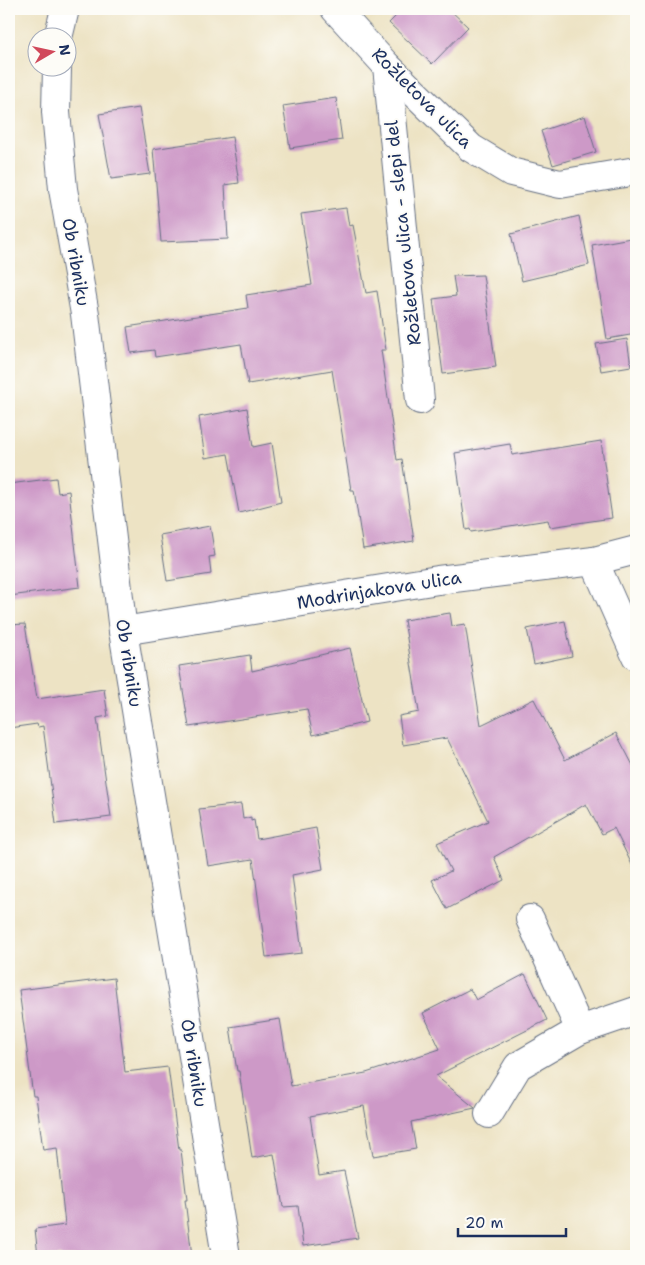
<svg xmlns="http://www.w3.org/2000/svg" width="645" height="1265" font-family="'Shantell Sans',sans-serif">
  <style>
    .building { fill: #cd99c7 }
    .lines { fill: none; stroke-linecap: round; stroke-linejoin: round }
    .minor-casing { stroke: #646e82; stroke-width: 30 }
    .minor { stroke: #fff; stroke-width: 28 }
    .labels { text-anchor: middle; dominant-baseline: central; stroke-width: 4; stroke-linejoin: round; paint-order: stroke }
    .street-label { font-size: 18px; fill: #1b2f5e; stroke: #fdfcf7 }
  </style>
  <rect width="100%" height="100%" fill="#fdfcf7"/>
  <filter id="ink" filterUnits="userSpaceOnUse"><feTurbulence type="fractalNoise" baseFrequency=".02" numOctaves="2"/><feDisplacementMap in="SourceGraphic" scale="10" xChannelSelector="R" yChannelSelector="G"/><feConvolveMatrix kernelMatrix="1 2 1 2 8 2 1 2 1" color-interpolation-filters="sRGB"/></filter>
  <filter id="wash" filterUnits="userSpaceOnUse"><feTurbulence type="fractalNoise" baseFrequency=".0096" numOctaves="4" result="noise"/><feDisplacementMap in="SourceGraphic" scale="20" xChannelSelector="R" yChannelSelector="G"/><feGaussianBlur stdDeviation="1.12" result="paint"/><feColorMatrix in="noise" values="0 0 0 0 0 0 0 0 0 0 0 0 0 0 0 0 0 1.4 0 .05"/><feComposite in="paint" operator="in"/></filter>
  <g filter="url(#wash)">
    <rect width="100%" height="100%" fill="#ede3c4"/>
    <g id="blocks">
      <!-- building -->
      <g class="building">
        <path d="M 403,9 L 449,9 L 468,27 L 432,64 L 389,23 Z"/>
        <path d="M 336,98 L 342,140 L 290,148 L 283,106 Z"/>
        <path d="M 139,108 L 150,174 L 111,179 L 99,114 Z"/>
        <path d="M 585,116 L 596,152 L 553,165 L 541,131 Z"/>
        <path d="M 232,137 L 239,183 L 225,185 L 228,239 L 161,242 L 153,149 Z"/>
        <path d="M 346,208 L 349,226 L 353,225 L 366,293 L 377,291 L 386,350 L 381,350 L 397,460 L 402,459 L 414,541 L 363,549 L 354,490 L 351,490 L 332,370 L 248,384 L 241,344 L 155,357 L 154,350 L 131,353 L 127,327 L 248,308 L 246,295 L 312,285 L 301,214 Z"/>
        <path d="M 579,216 L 589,265 L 522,281 L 511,234 Z"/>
        <path d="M 636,237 L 636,334 L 607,339 L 592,245 Z"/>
        <path d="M 483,275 L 496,367 L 443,374 L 433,299 L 456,296 L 453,276 Z"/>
        <path d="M 627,339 L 631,366 L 601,371 L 596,344 Z"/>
        <path d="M 247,408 L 253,447 L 272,443 L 281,502 L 239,513 L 228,454 L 205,458 L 199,417 Z"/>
        <path d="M 601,441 L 612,518 L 550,527 L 548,520 L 471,532 L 470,529 L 466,530 L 455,453 L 510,444 L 512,455 Z"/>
        <path d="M 56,478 L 58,493 L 69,491 L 80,587 L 9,596 L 9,484 Z"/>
        <path d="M 210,526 L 215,556 L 209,557 L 211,574 L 167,581 L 160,535 Z"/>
        <path d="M 450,613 L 452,626 L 465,624 L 481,725 L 534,699 L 565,760 L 616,733 L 636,771 L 636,873 L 614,828 L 602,834 L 586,804 L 494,857 L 504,880 L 447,909 L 432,880 L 451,871 L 437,843 L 488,821 L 447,738 L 403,745 L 399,716 L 419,712 L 404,620 Z"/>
        <path d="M 565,621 L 572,656 L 534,664 L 527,629 Z"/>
        <path d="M 25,624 L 37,699 L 104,689 L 108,716 L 97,718 L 111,817 L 56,824 L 43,726 L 38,727 L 37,724 L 9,728 L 9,625 Z"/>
        <path d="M 350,648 L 367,722 L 313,735 L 307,709 L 189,727 L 179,666 L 250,655 L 252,671 Z"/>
        <path d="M 241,804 L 243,819 L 251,817 L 251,821 L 254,820 L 257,839 L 316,828 L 323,869 L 292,875 L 302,953 L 266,957 L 253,859 L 208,866 L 199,809 Z"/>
        <path d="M 525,974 L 547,1020 L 436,1076 L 475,1108 L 411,1122 L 416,1149 L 373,1156 L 364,1106 L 310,1116 L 319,1175 L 344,1171 L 358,1238 L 303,1246 L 298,1206 L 283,1207 L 274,1154 L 252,1158 L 239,1071 L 237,1071 L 230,1027 L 280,1019 L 291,1086 L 366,1073 L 440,1049 L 423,1013 L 470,989 L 476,1000 Z"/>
        <path d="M 114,978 L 125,1072 L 168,1067 L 179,1150 L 181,1150 L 187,1200 L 185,1200 L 192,1256 L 38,1256 L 35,1229 L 65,1225 L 57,1148 L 43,1150 L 36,1096 L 33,1096 L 19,990 Z"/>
      </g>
    </g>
  </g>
  <g filter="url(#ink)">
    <use href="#blocks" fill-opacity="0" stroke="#646e82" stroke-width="1"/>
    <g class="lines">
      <!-- minor casing -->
      <g class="minor-casing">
        <g id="minor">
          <path d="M 335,9 L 387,66 L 471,148 L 511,172 L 560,184 L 636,171"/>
          <path d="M 58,38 L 65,9"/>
          <path d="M 387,66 L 420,400"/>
          <path d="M 57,68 L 56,112 L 63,189 L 85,314 L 123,631 L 226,1256"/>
          <path d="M 594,561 L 636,656"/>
          <path d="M 123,631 L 438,580 L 594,561 L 636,550"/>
          <path d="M 530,919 L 580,1030"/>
          <path d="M 489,1114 L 518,1066 L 580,1030 L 636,1011"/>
        </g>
      </g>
      <!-- minor -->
      <use href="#minor" class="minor"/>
    </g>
  </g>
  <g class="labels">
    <!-- street labels -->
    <g class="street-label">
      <text transform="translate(422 98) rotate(45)">Rožletova ulica</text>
      <text transform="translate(403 233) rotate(-96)">Rožletova ulica - slepi del</text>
      <text transform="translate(76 262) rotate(80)">Ob ribniku</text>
      <text transform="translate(379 590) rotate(-9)">Modrinjakova ulica</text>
      <text transform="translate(129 663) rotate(81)">Ob ribniku</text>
      <text transform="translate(194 1063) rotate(81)">Ob ribniku</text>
    </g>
  </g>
  <!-- margin -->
  <rect width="645" height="1265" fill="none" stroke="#fdfcf7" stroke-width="30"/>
  <!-- north arrow -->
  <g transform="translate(52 52) rotate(81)"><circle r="24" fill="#fdfcf7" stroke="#a3aaba"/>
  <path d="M0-4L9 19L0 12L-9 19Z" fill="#d1495b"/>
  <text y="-8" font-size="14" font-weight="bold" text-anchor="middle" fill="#1b2f5e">N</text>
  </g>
  <!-- scale -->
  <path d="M458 1228v8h108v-8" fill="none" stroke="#1b2f5e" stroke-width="2.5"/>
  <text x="465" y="1228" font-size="15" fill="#1b2f5e" stroke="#fdfcf7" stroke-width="4" paint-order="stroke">20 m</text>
</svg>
